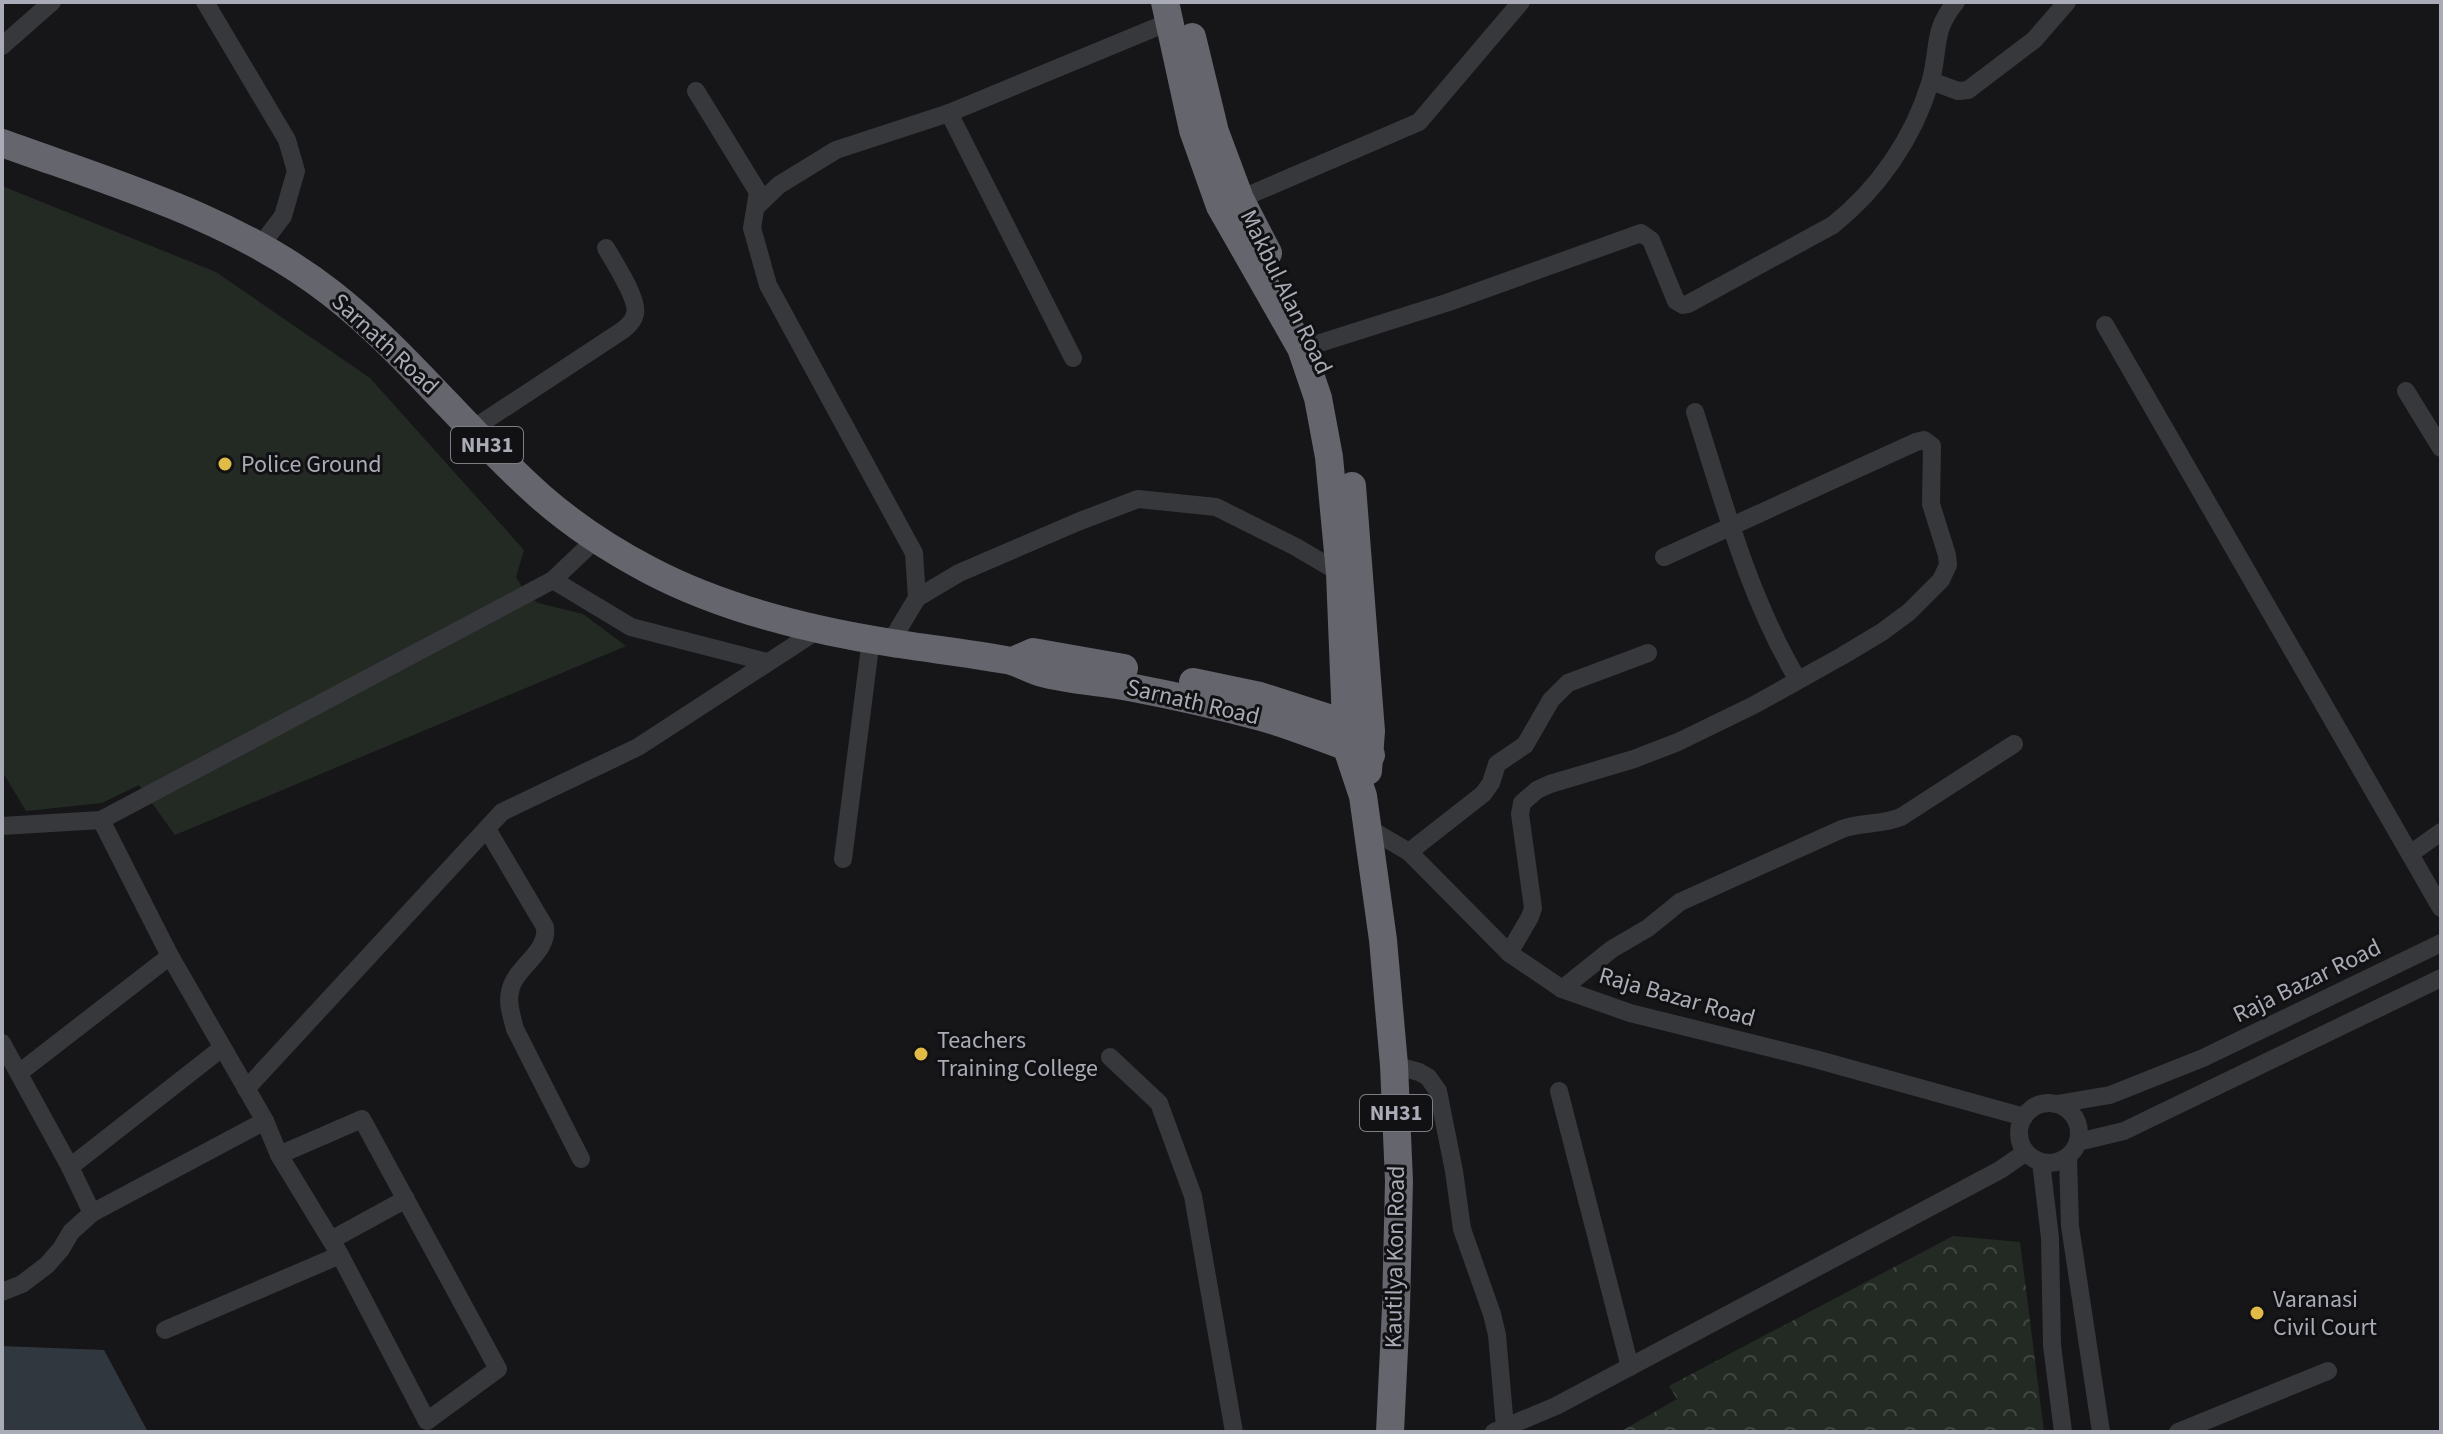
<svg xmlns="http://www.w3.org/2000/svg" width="2443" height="1434" font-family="'Source Sans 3',sans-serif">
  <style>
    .grass { fill: #232a24 }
    .forest { fill: url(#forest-crowns) }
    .water { fill: #30373f }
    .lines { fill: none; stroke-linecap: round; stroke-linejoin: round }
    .minor { stroke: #37383c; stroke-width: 18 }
    .highway { stroke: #64656d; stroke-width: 28 }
    .poi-dot { fill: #e1bb45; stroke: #111113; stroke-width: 3 }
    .labels { text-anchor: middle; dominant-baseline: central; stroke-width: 6; stroke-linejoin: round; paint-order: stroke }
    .shield { fill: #111113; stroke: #7b7e85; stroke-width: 2 }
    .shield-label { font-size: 22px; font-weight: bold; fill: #a9acb6 }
    .street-label { font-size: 24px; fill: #a9acb6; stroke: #111113 }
    .poi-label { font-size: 24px; fill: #a9acb6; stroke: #111113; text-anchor: start }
  </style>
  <defs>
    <pattern id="forest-crowns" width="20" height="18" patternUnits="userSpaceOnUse" patternTransform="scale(2)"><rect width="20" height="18" fill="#232a24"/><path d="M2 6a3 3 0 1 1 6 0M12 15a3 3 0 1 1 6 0" fill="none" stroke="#404642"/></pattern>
  </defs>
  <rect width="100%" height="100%" fill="#161618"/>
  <!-- grass -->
  <path class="grass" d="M 2,186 L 216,272 L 370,378 L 524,550 L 516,577 L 526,594 L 538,603 L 583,614 L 626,646 L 175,835 L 139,785 L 102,803 L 26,811 L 2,771 Z"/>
  <!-- forest -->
  <path class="forest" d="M 1953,1236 L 2020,1242 L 2044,1432 L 1620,1432 L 1677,1399 L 1669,1386 Z"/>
  <!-- water -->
  <path class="water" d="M 2,1346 L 104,1350 L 148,1432 L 2,1432 Z"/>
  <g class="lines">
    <!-- minor -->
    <g class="minor">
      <path d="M 205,2 L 287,140 L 296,171 L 283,216 L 261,245"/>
      <path d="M 2,46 L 52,2"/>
      <path d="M 1931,81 L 1958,91 L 1968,90 L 2034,40 L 2067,2"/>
      <path d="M 696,91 L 758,192 L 752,228 L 768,285 L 914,553 L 917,598 L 890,643"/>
      <path d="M 949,113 L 1073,358"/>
      <path d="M 1240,199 L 1419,122 L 1521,2"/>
      <path d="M 756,207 L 779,185 L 836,150 L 949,113 L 1169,22"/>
      <path d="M 2105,325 L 2441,908"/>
      <path d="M 1317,344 L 1449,302 L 1641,233 L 1651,240 L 1676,301 L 1683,305 L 1688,304 L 1833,225 C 1878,189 1913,139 1930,83 C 1940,51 1931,31 1956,2"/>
      <path d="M 2406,391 L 2441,448"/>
      <path d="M 1695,412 C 1724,503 1749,598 1798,680"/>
      <path d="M 471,430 L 623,330 C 628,326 634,320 635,314 C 639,300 614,262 606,248"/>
      <path d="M 553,580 L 631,627 L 767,662"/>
      <path d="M 917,598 L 959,573 L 1080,521 L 1138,499 L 1216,507 L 1296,547 L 1340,573"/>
      <path d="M 101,820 L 553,580 L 596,539"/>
      <path d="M 2,826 L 101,820 L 170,956 L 265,1121 L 279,1155 L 340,1255 L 427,1421 L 498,1369 L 362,1119 L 279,1155"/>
      <path d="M 1368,828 L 1409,852 L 1509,953 L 1562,989 L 1630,1013 L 1815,1059 L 2024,1117"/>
      <path d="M 487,829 L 545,927 C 549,953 514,967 510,992 C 507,1004 512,1017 515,1029 L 581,1159"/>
      <path d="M 1409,852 L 1483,794 L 1491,783 L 1497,764 L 1525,745 L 1551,700 L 1568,683 L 1648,653"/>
      <path d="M 2410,854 L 2441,832"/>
      <path d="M 843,859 L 871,639"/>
      <path d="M 1509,953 L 1530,917 L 1533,908 L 1520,814 L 1522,803 L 1537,790 L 1550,784 L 1634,759 L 1678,742 L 1754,705 L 1842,656 L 1882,632 L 1909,612 L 1941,580 L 1948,565 L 1947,555 L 1931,504 L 1932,446 L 1924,440 L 1916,442 L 1664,557"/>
      <path d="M 1562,989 L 1612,949 L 1648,928 L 1680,902 L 1842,829 C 1862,822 1882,825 1901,817 L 2014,744"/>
      <path d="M 2,1043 L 70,1167 L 92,1213"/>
      <path d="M 1110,1057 L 1159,1103 L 1193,1196 L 1234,1432"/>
      <path d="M 1394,1065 L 1419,1072 L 1428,1077 L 1438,1091 L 1454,1171 L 1462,1229 L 1492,1314 L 1497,1335 L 1505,1427"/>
      <path d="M 19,1073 L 170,956"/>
      <path d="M 246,1089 L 502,812 L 638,747 L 818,630"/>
      <path d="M 1559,1091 L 1630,1367"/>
      <circle cx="2049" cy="1133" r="30"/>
      <path d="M 2057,1104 L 2110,1095 L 2203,1058 L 2441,943"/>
      <path d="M 2078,1142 L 2124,1131 L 2441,978"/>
      <path d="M 2068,1157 L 2070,1226 L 2101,1432"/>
      <path d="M 2041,1162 L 2050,1238 L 2052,1345 L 2063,1432"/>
      <path d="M 70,1167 L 222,1048"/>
      <path d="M 331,1240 L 406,1199"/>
      <path d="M 2,1292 L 22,1284 L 47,1265 L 61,1249 L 71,1232 L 92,1213 L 265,1121"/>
      <path d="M 165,1330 L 340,1255"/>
      <path d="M 1494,1432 L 1556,1406 L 2000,1170 L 2026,1152"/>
      <path d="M 2178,1432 L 2328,1371"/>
    </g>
    <!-- highway -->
    <g class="highway">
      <path d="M 1165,2 L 1193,130 L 1220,206 L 1301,348 L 1318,398 L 1329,457 L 1340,573 L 1347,748 L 1363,796 L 1383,940 L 1394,1065 L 1399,1181 L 1396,1308 L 1390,1432"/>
      <path d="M 1192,37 L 1215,132 L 1240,199 L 1268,253"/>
      <path d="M 2,143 C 115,184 235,218 331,293 C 408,353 467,432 541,497 C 573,525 611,550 649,570 C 723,609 809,630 892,643 C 930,649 968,653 1006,660 C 1019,662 1030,670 1042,673 C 1072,681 1104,682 1134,688 C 1176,696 1220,706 1261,717 C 1299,727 1334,744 1371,755"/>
      <path d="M 1352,486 L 1371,731 L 1368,771"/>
      <path d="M 1017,659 L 1033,652 L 1124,668"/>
      <path d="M 1193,682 L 1260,696 L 1360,728"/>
    </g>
  </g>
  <!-- markers -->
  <g class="poi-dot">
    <circle cx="225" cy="464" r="8"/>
    <circle cx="921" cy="1054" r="8"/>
    <circle cx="2257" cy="1313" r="8"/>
  </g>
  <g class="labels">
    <!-- shield labels -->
    <g class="shield">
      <rect x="451" y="427" width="72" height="36" rx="6"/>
      <rect x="1360" y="1095" width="72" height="36" rx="6"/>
    </g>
    <g class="shield-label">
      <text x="487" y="445">NH31</text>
      <text x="1396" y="1113">NH31</text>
    </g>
    <!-- street labels -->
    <g class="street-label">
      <text transform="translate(1286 292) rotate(64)">Makbul Alan Road</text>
      <text transform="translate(385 344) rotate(43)">Sarnath Road</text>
      <text transform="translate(1193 702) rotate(13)">Sarnath Road</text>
      <text transform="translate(2307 981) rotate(-26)">Raja Bazar Road</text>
      <text transform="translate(1677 997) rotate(16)">Raja Bazar Road</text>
      <text transform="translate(1395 1257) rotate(-89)">Kautilya Kon Road</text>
    </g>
    <!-- poi labels -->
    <g class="poi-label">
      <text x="241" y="464">Police Ground</text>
      <text x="937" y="1040">Teachers<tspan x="937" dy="28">Training College</tspan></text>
      <text x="2273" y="1299">Varanasi<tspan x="2273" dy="28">Civil Court</tspan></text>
    </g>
  </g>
  <!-- border -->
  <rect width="2443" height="1434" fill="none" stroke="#a9acb6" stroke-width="8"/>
</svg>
